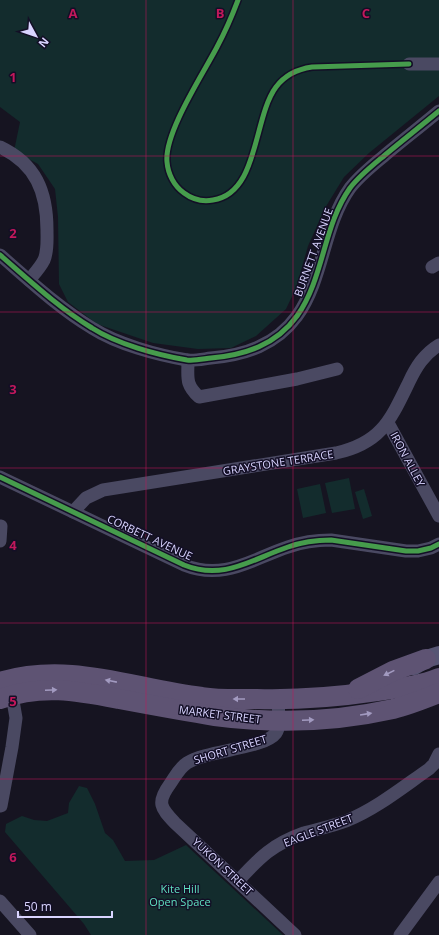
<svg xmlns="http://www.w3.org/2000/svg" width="439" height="935" font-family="'Open Sans',sans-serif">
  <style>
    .green { fill: #132c2d }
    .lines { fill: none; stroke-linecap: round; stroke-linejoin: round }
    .street { stroke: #4a4962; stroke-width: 13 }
    .secondary { stroke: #575674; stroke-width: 18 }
    .primary { stroke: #5e5373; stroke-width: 20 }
    .cycleway-casing { stroke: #130f26; stroke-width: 8 }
    .cycleway { stroke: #469c4c; stroke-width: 5 }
    .oneway { fill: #a29ac0 }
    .grid { fill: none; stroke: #c2185b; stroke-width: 1; stroke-opacity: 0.55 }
    .labels { text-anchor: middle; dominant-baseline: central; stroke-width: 3; stroke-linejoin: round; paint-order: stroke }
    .street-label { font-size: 11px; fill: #d9d4ff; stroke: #130f26 }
    .park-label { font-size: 11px; fill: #5fe0c0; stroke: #130f26 }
    .grid-label { font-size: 13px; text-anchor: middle; font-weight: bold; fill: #c2185b; stroke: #130f26; stroke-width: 3; stroke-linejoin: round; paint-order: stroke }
  </style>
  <rect width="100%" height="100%" fill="#161421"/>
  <!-- green -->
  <g class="green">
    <path d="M 0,0 L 439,0 L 439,96 L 369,153 L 344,177 L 325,208 L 308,246 L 296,288 L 286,309 L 256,336 L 231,348 L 198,349 L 153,343 L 97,324 L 68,302 L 59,284 L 58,217 L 55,189 L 38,164 L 14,151 L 20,122 L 0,107 Z"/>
    <path d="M 349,478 L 355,509 L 332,513 L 325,483 Z"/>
    <path d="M 320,484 L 326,513 L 303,518 L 297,489 Z"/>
    <path d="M 364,489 L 372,516 L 363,519 L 355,492 Z"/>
    <path d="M 79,786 L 87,788 L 95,804 L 105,833 L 113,840 L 125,861 L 154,860 L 186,845 L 283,935 L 91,935 L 84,924 L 5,832 L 6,824 L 22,816 L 34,820 L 47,821 L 68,813 L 69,803 Z"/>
  </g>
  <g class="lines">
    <!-- street -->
    <g class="street">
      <path d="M 409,64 L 439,64"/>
      <path d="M 0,147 C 36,164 47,192 47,230 C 47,240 48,251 44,260 C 40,268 34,274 29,280"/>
      <path d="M 0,255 C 30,281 59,308 92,328 C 117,344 157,355 187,360 C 194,361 203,359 211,358 C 245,355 276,345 297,316 C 324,278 323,226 350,188 C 360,175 373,165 385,155 C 403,140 421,126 439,111"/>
      <path d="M 432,267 L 439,263"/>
      <path d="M 188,360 C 188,378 185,384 199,397 L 297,379 L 337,369"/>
      <path d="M 388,423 L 439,516"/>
      <path d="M 0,477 L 184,565 C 224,581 252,559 288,547 C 302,542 317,540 331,540 L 406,551 L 418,551 L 431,548 L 439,544"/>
      <path d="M 73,512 L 86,498 L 103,490 L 336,453 C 381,443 390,421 409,382 C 416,367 424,354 439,345"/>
      <path d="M 0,541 L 1,526"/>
      <path d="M 278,700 C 278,708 281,726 276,733 C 264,749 207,750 187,763 C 179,768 175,777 170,784 C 156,803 161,808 175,823 L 295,935"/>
      <path d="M 1,806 L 12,747 L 16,718 L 12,695"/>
      <path d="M 238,881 C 260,857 273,844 304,833 C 318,829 333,826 346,821 C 376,809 403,787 429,769 L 434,764 L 439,754"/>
      <path d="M 0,901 L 30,935"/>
      <path d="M 400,935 L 439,882"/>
    </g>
    <!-- secondary -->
    <path class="secondary" d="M 414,666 L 426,659 L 439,655"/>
    <!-- primary -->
    <g class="primary">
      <path d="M 0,682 C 70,661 133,689 202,697 C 220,700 239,699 257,699 C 297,700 337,697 377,691 C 398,688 419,686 439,678"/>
      <path d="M 358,689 L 393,671 L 426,659"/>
      <path d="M 0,699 C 42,684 77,691 119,699 C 151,705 183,711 215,716 C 274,724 335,722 393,709 C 409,705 424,699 439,693"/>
    </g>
    <!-- cycleway casing -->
    <g class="cycleway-casing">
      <g id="cycleway">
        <path d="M 238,0 C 232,16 225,32 217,47 C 203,74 164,133 167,162 C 168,174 174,186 184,193 C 192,199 202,202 213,200 C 259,193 253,118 276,87 C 285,75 298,69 312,67 L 409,64"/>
        <path d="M 0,255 C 30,281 59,308 92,328 C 117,344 157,355 187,360 C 194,361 203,359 211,358 C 245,355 276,345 297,316 C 324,278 323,226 350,188 C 360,175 373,165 385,155 C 403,140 421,126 439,111"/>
        <path d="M 0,477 L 184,565 C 224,581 252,559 288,547 C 302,542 317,540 331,540 L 406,551 L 418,551 L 431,548 L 439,544"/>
      </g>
    </g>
    <!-- cycleway -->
    <use href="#cycleway" class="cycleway"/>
  </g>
  <!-- one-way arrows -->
  <defs><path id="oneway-solid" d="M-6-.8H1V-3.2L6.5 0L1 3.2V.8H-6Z"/></defs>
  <g class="oneway">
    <use href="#oneway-solid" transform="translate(389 673) rotate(154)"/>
    <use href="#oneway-solid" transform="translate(111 681) rotate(-169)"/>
    <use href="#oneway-solid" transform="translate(51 690) rotate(-2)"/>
    <use href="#oneway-solid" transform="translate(239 699) rotate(-180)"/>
    <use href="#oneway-solid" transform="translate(366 714) rotate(-9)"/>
    <use href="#oneway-solid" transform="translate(308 720) rotate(-2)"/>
  </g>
  <!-- grid -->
  <path class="grid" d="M 146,0 L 146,935M 293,0 L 293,935M 0,156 L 439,156M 0,312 L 439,312M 0,468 L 439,468M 0,623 L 439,623M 0,779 L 439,779"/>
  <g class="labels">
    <!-- street labels -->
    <g class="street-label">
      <text transform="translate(313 252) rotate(-70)">BURNETT AVENUE</text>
      <text transform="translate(408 459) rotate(62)">IRON ALLEY</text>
      <text transform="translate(278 462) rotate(-9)">GRAYSTONE TERRACE</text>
      <text transform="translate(150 537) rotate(25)">CORBETT AVENUE</text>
      <text transform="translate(220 714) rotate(7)">MARKET STREET</text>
      <text transform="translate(230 749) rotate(-17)">SHORT STREET</text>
      <text transform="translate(318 830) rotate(-21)">EAGLE STREET</text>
      <text transform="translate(223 866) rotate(43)">YUKON STREET</text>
    </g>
    <!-- park labels -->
    <g class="park-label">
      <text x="180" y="888">Kite Hill<tspan x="180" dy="13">Open Space</tspan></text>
    </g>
  </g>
  <g class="grid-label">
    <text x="73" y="18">A</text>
    <text x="220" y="18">B</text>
    <text x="366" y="18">C</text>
    <text x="13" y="82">1</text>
    <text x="13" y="238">2</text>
    <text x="13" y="394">3</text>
    <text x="13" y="550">4</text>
    <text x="13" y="706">5</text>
    <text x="13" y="862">6</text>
  </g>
  <!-- north arrow -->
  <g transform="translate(36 36) rotate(130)" stroke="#130f26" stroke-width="3" paint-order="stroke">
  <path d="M0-3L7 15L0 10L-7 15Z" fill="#d9d4ff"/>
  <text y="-6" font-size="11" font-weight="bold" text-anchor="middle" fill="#d9d4ff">N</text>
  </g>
  <!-- scale -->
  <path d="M18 911v6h94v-6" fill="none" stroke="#d9d4ff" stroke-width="2"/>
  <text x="24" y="911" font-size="12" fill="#d9d4ff" stroke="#130f26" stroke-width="3" paint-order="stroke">50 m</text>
</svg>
